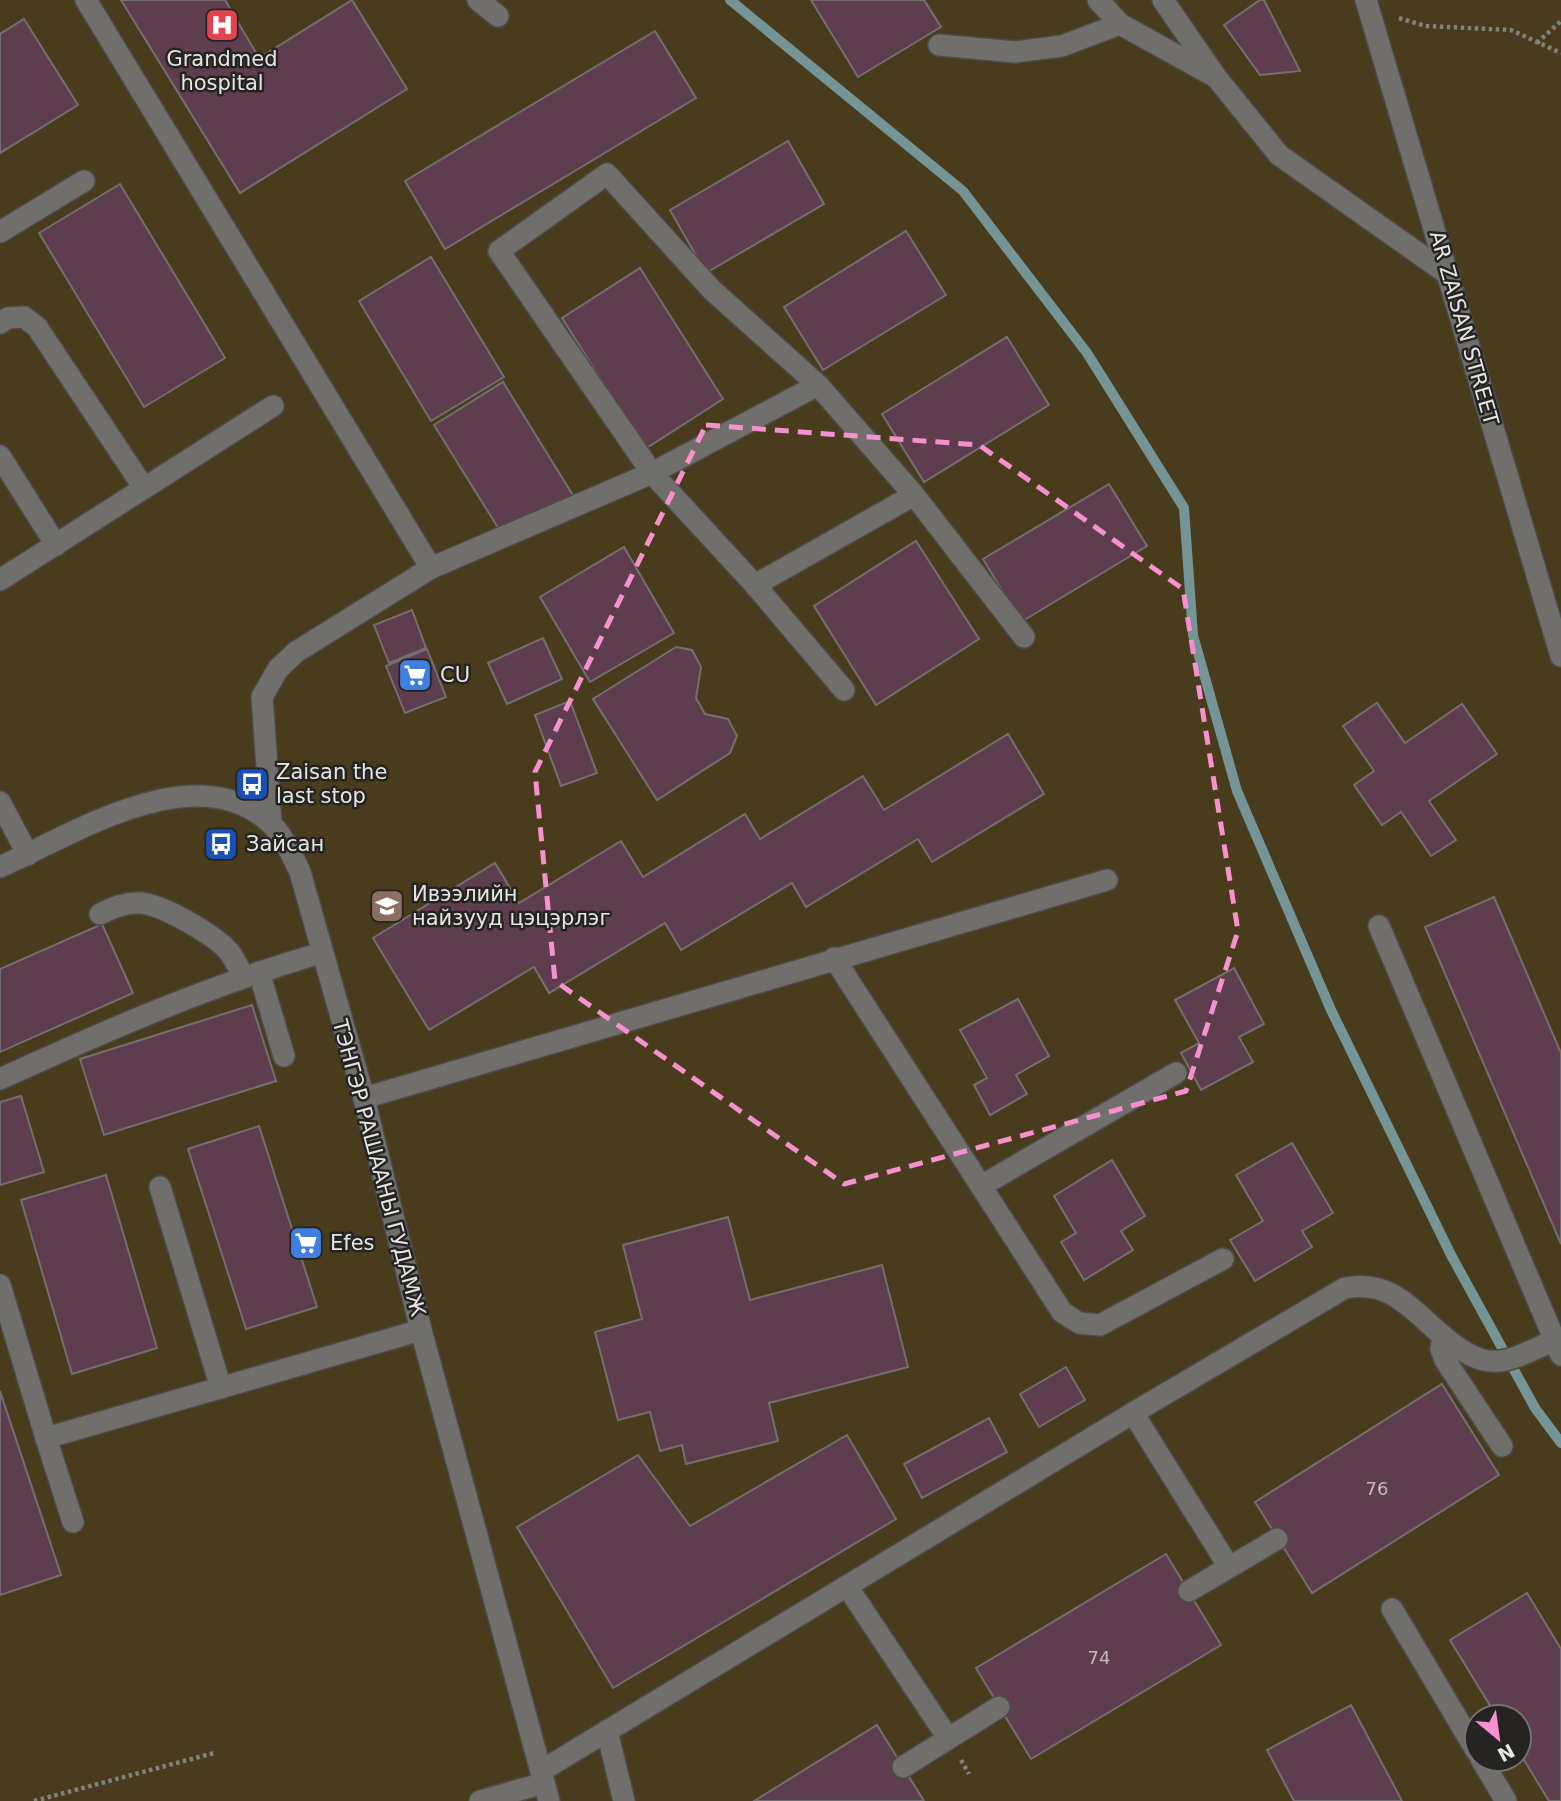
<svg xmlns="http://www.w3.org/2000/svg" width="1561" height="1801" font-family="'DejaVu Sans',sans-serif">
  <style>
    .green { fill: #483c1c; fill-rule: evenodd }
    .lines { fill: none; stroke-linecap: round; stroke-linejoin: round }
    .stream { stroke: #749496; stroke-width: 10 }
    .building { fill: #5e3e4e; stroke: #736f71; stroke-width: 2 }
    .minor-casing { stroke: #4d4c4a; stroke-width: 24 }
    .path { stroke: #82817f; stroke-width: 4.5; stroke-dasharray: 3.5 3.5; stroke-linecap: butt }
    .minor { stroke: #706f6c; stroke-width: 21 }
    .marked { fill: none; stroke: #f790ce; stroke-width: 5; stroke-dasharray: 14 9; stroke-linejoin: round }
    .labels { text-anchor: middle; dominant-baseline: central; stroke-width: 5; stroke-linejoin: round; paint-order: stroke }
    .number-label { font-size: 18px; fill: #c3bbbe }
    .poi-label { font-size: 21px; fill: #e5e5e3; stroke: #252422; text-anchor: start }
    .street-label { font-size: 21px; fill: #e5e5e3; stroke: #252422 }
  </style>
  <rect width="100%" height="100%" fill="#2f2e2b"/>
  <!-- green -->
  <path class="green" d="M 0,0 L 1561,0 L 1561,1801 L 0,1801 ZM 1477,1717 L 1519,1717 L 1519,1759 L 1477,1759 Z"/>
  <g class="lines">
    <!-- stream -->
    <path class="stream" d="M 730,0 L 963,191 L 1087,353 L 1184,508 L 1193,635 L 1237,791 L 1331,1010 L 1451,1255 L 1535,1408 L 1561,1443"/>
  </g>
  <!-- building -->
  <g class="building">
    <path d="M 121,0 L 225,0 L 259,58 L 352,0 L 407,89 L 240,193 Z"/>
    <path d="M 811,0 L 924,0 L 941,27 L 858,77 Z"/>
    <path d="M 1260,0 L 1264,0 L 1300,71 L 1260,75 L 1224,25 Z"/>
    <path d="M 24,19 L 78,105 L 0,153 L 0,34 Z"/>
    <path d="M 655,31 L 696,98 L 445,249 L 405,181 Z"/>
    <path d="M 788,141 L 824,204 L 706,273 L 670,210 Z"/>
    <path d="M 120,184 L 225,358 L 144,407 L 39,233 Z"/>
    <path d="M 906,231 L 946,295 L 823,370 L 784,307 Z"/>
    <path d="M 431,257 L 504,377 L 431,421 L 359,301 Z"/>
    <path d="M 640,268 L 723,399 L 645,449 L 562,318 Z"/>
    <path d="M 1007,337 L 1049,405 L 924,482 L 882,414 Z"/>
    <path d="M 503,382 L 574,497 L 505,539 L 434,425 Z"/>
    <path d="M 1109,484 L 1147,546 L 1021,622 L 983,559 Z"/>
    <path d="M 916,541 L 979,639 L 876,705 L 814,606 Z"/>
    <path d="M 624,547 L 674,633 L 590,682 L 540,597 Z"/>
    <path d="M 412,610 L 426,648 L 389,663 L 374,625 Z"/>
    <path d="M 543,638 L 562,679 L 507,704 L 488,663 Z"/>
    <path d="M 676,647 L 692,650 L 701,667 L 696,698 L 705,714 L 728,719 L 737,736 L 730,753 L 657,800 L 593,699 Z"/>
    <path d="M 427,649 L 446,697 L 405,713 L 386,666 Z"/>
    <path d="M 570,701 L 597,773 L 561,786 L 535,715 Z"/>
    <path d="M 1377,703 L 1405,743 L 1462,704 L 1497,754 L 1429,801 L 1456,840 L 1431,856 L 1401,812 L 1382,825 L 1354,785 L 1374,771 L 1343,726 Z"/>
    <path d="M 1008,734 L 1044,794 L 932,862 L 918,839 L 806,907 L 792,883 L 681,950 L 665,923 L 549,993 L 534,967 L 429,1030 L 373,938 L 495,863 L 519,903 L 621,841 L 643,877 L 745,814 L 760,839 L 863,776 L 884,810 Z"/>
    <path d="M 1494,897 L 1561,1053 L 1561,1244 L 1425,927 Z"/>
    <path d="M 102,924 L 133,993 L 0,1052 L 0,969 Z"/>
    <path d="M 1234,968 L 1264,1024 L 1239,1037 L 1253,1062 L 1201,1090 L 1181,1053 L 1199,1043 L 1175,1000 Z"/>
    <path d="M 1018,999 L 1049,1056 L 1016,1075 L 1027,1094 L 990,1115 L 974,1085 L 987,1078 L 960,1030 Z"/>
    <path d="M 252,1005 L 276,1081 L 104,1135 L 80,1059 Z"/>
    <path d="M 21,1096 L 44,1172 L 0,1185 L 0,1102 Z"/>
    <path d="M 259,1126 L 317,1307 L 246,1329 L 188,1149 Z"/>
    <path d="M 1292,1143 L 1333,1213 L 1302,1231 L 1312,1247 L 1255,1281 L 1230,1240 L 1263,1221 L 1236,1175 Z"/>
    <path d="M 1112,1160 L 1145,1216 L 1121,1231 L 1133,1250 L 1084,1280 L 1061,1242 L 1076,1233 L 1054,1196 Z"/>
    <path d="M 106,1175 L 157,1348 L 72,1374 L 21,1200 Z"/>
    <path d="M 728,1217 L 750,1300 L 882,1265 L 908,1367 L 769,1403 L 778,1441 L 686,1464 L 682,1445 L 660,1451 L 650,1412 L 618,1420 L 595,1332 L 642,1319 L 623,1245 Z"/>
    <path d="M 1066,1367 L 1085,1400 L 1039,1427 L 1020,1394 Z"/>
    <path d="M 1442,1384 L 1499,1475 L 1312,1593 L 1255,1502 Z"/>
    <path d="M 0,1391 L 61,1575 L 0,1595 Z"/>
    <path d="M 989,1418 L 1007,1452 L 922,1498 L 904,1464 Z"/>
    <path d="M 847,1435 L 896,1519 L 613,1688 L 517,1527 L 638,1455 L 690,1526 Z"/>
    <path d="M 1166,1554 L 1221,1645 L 1031,1759 L 976,1668 Z"/>
    <path d="M 1527,1593 L 1561,1649 L 1561,1801 L 1549,1801 L 1519,1752 L 1519,1717 L 1497,1717 L 1450,1640 Z"/>
    <path d="M 1351,1705 L 1402,1801 L 1294,1801 L 1267,1750 Z"/>
    <path d="M 877,1725 L 924,1801 L 754,1801 Z"/>
  </g>
  <g class="lines">
    <!-- minor casing -->
    <g class="minor-casing">
      <g id="minor">
        <path d="M 86,0 L 431,568 L 296,652 L 278,669 L 262,697 L 271,823"/>
        <path d="M 478,0 L 498,16"/>
        <path d="M 1098,0 L 1120,24 L 1214,76"/>
        <path d="M 1163,0 L 1216,77 L 1279,155 L 1449,275"/>
        <path d="M 1366,0 L 1561,656"/>
        <path d="M 939,45 L 1015,52 L 1062,46 L 1120,24"/>
        <path d="M 0,232 L 84,181"/>
        <path d="M 0,323 L 8,318 L 24,317 L 37,327 L 144,488"/>
        <path d="M 818,385 L 712,290 L 607,174 L 499,251 L 652,473 L 755,585 L 844,690"/>
        <path d="M 0,456 L 56,545"/>
        <path d="M 431,568 L 652,473 L 818,385 L 914,495 L 1024,637"/>
        <path d="M 0,580 L 273,406"/>
        <path d="M 755,585 L 914,495"/>
        <path d="M 0,802 L 28,855"/>
        <path d="M 0,867 C 74,834 195,755 269,822 C 283,834 292,856 300,872 L 364,1098 L 421,1330 L 549,1801"/>
        <path d="M 100,914 C 113,907 126,902 141,903 C 163,905 217,936 230,953 C 235,960 239,969 244,976"/>
        <path d="M 1379,926 L 1561,1355"/>
        <path d="M 834,958 L 981,1186 L 1176,1073"/>
        <path d="M 259,972 L 284,1056"/>
        <path d="M 0,1079 C 105,1031 210,985 321,953"/>
        <path d="M 364,1098 L 1107,880"/>
        <path d="M 981,1186 L 1062,1312 L 1079,1323 L 1100,1325 L 1223,1259"/>
        <path d="M 160,1187 L 221,1388"/>
        <path d="M 0,1285 L 46,1438 L 421,1330"/>
        <path d="M 1443,1336 C 1488,1374 1504,1364 1554,1340"/>
        <path d="M 1133,1413 L 1229,1567"/>
        <path d="M 46,1438 L 73,1522"/>
        <path d="M 847,1586 L 948,1738"/>
        <path d="M 1189,1591 L 1277,1539"/>
        <path d="M 1392,1609 L 1477,1752"/>
        <path d="M 607,1731 L 624,1801"/>
        <path d="M 1481,1759 L 1506,1801"/>
        <path d="M 903,1767 L 999,1707"/>
        <path d="M 541,1771 L 1133,1413 L 1345,1288 C 1390,1279 1411,1309 1443,1336 L 1441,1349 L 1445,1360 L 1502,1446"/>
        <path d="M 480,1801 L 544,1783"/>
      </g>
    </g>
    <!-- path -->
    <g class="path">
      <path d="M 1399,18 L 1425,26 L 1511,30 L 1561,53"/>
      <path d="M 1537,43 L 1561,21"/>
      <path d="M 961,1760 L 969,1774"/>
      <path d="M 34,1801 L 214,1753"/>
    </g>
    <!-- minor -->
    <use href="#minor" class="minor"/>
  </g>
  <!-- marked area -->
  <path class="marked" d="M 706,425 L 979,445 L 1183,589 L 1238,931 L 1186,1091 L 844,1184 L 555,981 L 535,772 Z"/>
  <!-- icons -->
  <defs>
    <g id="hospital-square" transform="scale(1.75)"><rect x="-9" y="-9" width="18" height="18" rx="4" fill="#e0444e" stroke="#252422"/><path d="M-5-5h3v3.5h4V-5h3V5h-3V1.5h-4V5h-3Z" fill="#fff"/></g>
    <g id="supermarket-square" transform="scale(1.75)"><rect x="-9" y="-9" width="18" height="18" rx="4" fill="#3f7fe0" stroke="#252422"/><path d="M-6-5.5h2.5l.6 2H6L4.5 2H-2.5L-4.4-4H-6ZM-1.5 3.2a1.3 1.3 0 1 0 .1 0ZM3 3.2a1.3 1.3 0 1 0 .1 0Z" fill="#fff"/></g>
    <g id="bus-square" transform="scale(1.75)"><rect x="-9" y="-9" width="18" height="18" rx="4" fill="#1a4fb4" stroke="#252422"/><path d="M-5-6H5V4H4V6H2V4H-2V6H-4V4H-5ZM-3.5-4V0h7V-4ZM-3.5 1.2v1.5H-2V1.2ZM2 1.2v1.5H3.5V1.2Z" fill="#fff"/></g>
    <g id="school-square" transform="scale(1.75)"><rect x="-9" y="-9" width="18" height="18" rx="4" fill="#8d6e63" stroke="#252422"/><path d="M0-5L7-2L0 1L-7-2ZM-4 1L0 2.5L4 1V4Q0 6-4 4Z" fill="#fff"/></g>
  </defs>
  <g fill-rule="evenodd">
    <use href="#hospital-square" x="222" y="25"/>
    <use href="#supermarket-square" x="415" y="675"/>
    <use href="#bus-square" x="252" y="784"/>
    <use href="#bus-square" x="221" y="844"/>
    <use href="#school-square" x="387" y="906"/>
    <use href="#supermarket-square" x="306" y="1243"/>
  </g>
  <g class="labels">
    <!-- number labels -->
    <g class="number-label">
      <text x="1377" y="1488">76</text>
      <text x="1099" y="1657">74</text>
    </g>
    <!-- poi labels -->
    <g class="poi-label">
      <text x="222" y="59" text-anchor="middle">Grandmed<tspan x="222" dy="24">hospital</tspan></text>
      <text x="440" y="675">CU</text>
      <text x="276" y="772">Zaisan the<tspan x="276" dy="24">last stop</tspan></text>
      <text x="246" y="844">Зайсан</text>
      <text x="412" y="894">Ивээлийн<tspan x="412" dy="24">найзууд цэцэрлэг</tspan></text>
      <text x="330" y="1243">Efes</text>
    </g>
    <!-- street labels -->
    <g class="street-label">
      <text transform="translate(1464 328) rotate(74)">AR ZAISAN STREET</text>
      <text transform="translate(379 1168) rotate(75)">ТЭНГЭР РАШААНЫ ГУДАМЖ</text>
    </g>
  </g>
  <!-- north arrow -->
  <g transform="translate(1498 1738) rotate(151)"><circle r="33" fill="#252422" stroke="#72716f" stroke-width="2"/>
  <path d="M0-5L12 26L0 18L-12 26Z" fill="#f790ce"/>
  <text y="-10" font-size="19" font-weight="bold" text-anchor="middle" fill="#e5e5e3">N</text>
  </g>
</svg>
